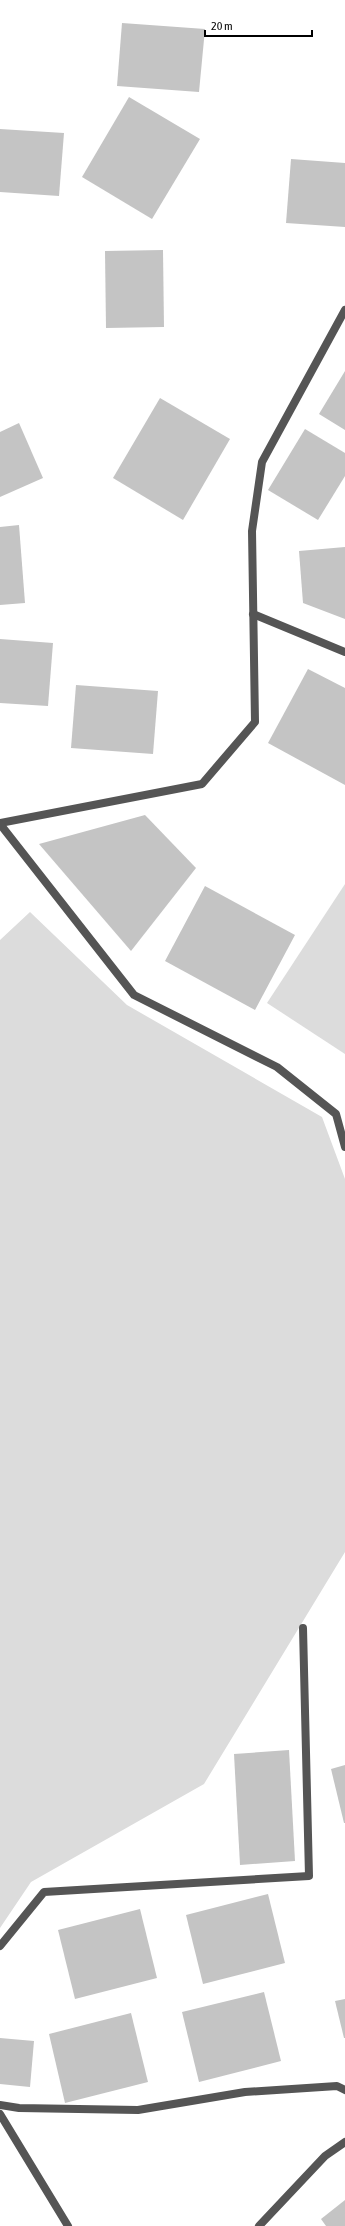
<svg xmlns="http://www.w3.org/2000/svg" width="345" height="2226" font-family="'Asap Condensed',sans-serif">
  <style>
    .green { fill: #dcdcdc }
    .building { fill: #c4c4c4 }
    .lines { fill: none; stroke-linecap: round; stroke-linejoin: round }
    .minor { stroke: #555; stroke-width: 8 }
  </style>
  <rect width="100%" height="100%" fill="#fff"/>
  <!-- green -->
  <g class="green">
    <path d="M 345,884 L 345,1054 L 267,1003 Z"/>
    <path d="M 30,912 L 127,1005 L 322,1117 L 345,1179 L 345,1552 L 204,1784 L 31,1882 L 0,1928 L 0,940 Z"/>
  </g>
  <!-- building -->
  <g class="building">
    <path d="M 122,23 L 205,29 L 199,92 L 117,86 Z"/>
    <path d="M 129,97 L 200,139 L 152,219 L 82,177 Z"/>
    <path d="M 0,129 L 64,133 L 59,196 L 0,192 Z"/>
    <path d="M 291,159 L 345,163 L 345,227 L 286,223 Z"/>
    <path d="M 163,250 L 164,327 L 106,328 L 105,251 Z"/>
    <path d="M 345,371 L 345,430 L 319,414 Z"/>
    <path d="M 160,398 L 230,439 L 183,520 L 113,478 Z"/>
    <path d="M 19,423 L 43,478 L 0,497 L 0,432 Z"/>
    <path d="M 305,429 L 345,453 L 345,476 L 318,520 L 268,490 Z"/>
    <path d="M 19,525 L 25,603 L 0,605 L 0,527 Z"/>
    <path d="M 345,547 L 345,619 L 303,603 L 299,551 Z"/>
    <path d="M 0,639 L 53,643 L 48,706 L 0,703 Z"/>
    <path d="M 308,669 L 345,688 L 345,785 L 268,743 Z"/>
    <path d="M 76,685 L 158,691 L 153,754 L 71,748 Z"/>
    <path d="M 145,815 L 196,868 L 131,951 L 39,844 Z"/>
    <path d="M 205,886 L 295,935 L 255,1010 L 165,961 Z"/>
    <path d="M 289,1750 L 295,1861 L 240,1865 L 234,1754 Z"/>
    <path d="M 345,1765 L 345,1823 L 344,1823 L 331,1769 Z"/>
    <path d="M 268,1894 L 285,1963 L 203,1984 L 186,1915 Z"/>
    <path d="M 140,1909 L 157,1978 L 75,1999 L 58,1930 Z"/>
    <path d="M 264,1992 L 281,2061 L 199,2082 L 182,2012 Z"/>
    <path d="M 345,1999 L 345,2038 L 344,2038 L 335,2001 Z"/>
    <path d="M 131,2013 L 148,2082 L 65,2103 L 49,2034 Z"/>
    <path d="M 0,2038 L 34,2041 L 30,2087 L 0,2084 Z"/>
    <path d="M 345,2200 L 345,2226 L 326,2226 L 321,2219 Z"/>
  </g>
  <g class="lines">
    <!-- minor -->
    <g class="minor">
      <path d="M 253,614 L 345,652"/>
      <path d="M 0,823 L 202,784 L 255,722 L 252,531 L 262,462 L 345,310"/>
      <path d="M 0,824 L 134,995 L 277,1067 L 336,1114 L 345,1147"/>
      <path d="M 0,1946 L 44,1892 L 309,1876 L 303,1628"/>
      <path d="M 0,2105 L 19,2108 L 138,2110 L 245,2092 L 337,2086 L 345,2090"/>
      <path d="M 0,2114 L 68,2226"/>
      <path d="M 259,2226 L 325,2156 L 345,2142"/>
    </g>
  </g>
  <!-- scale -->
  <path d="M205 30v6h107v-6" fill="none" stroke="#000000" stroke-width="2"/>
  <text x="211" y="30" font-size="12" fill="#000000" stroke="#ffffff" stroke-width="3" paint-order="stroke">20 m</text>
</svg>
